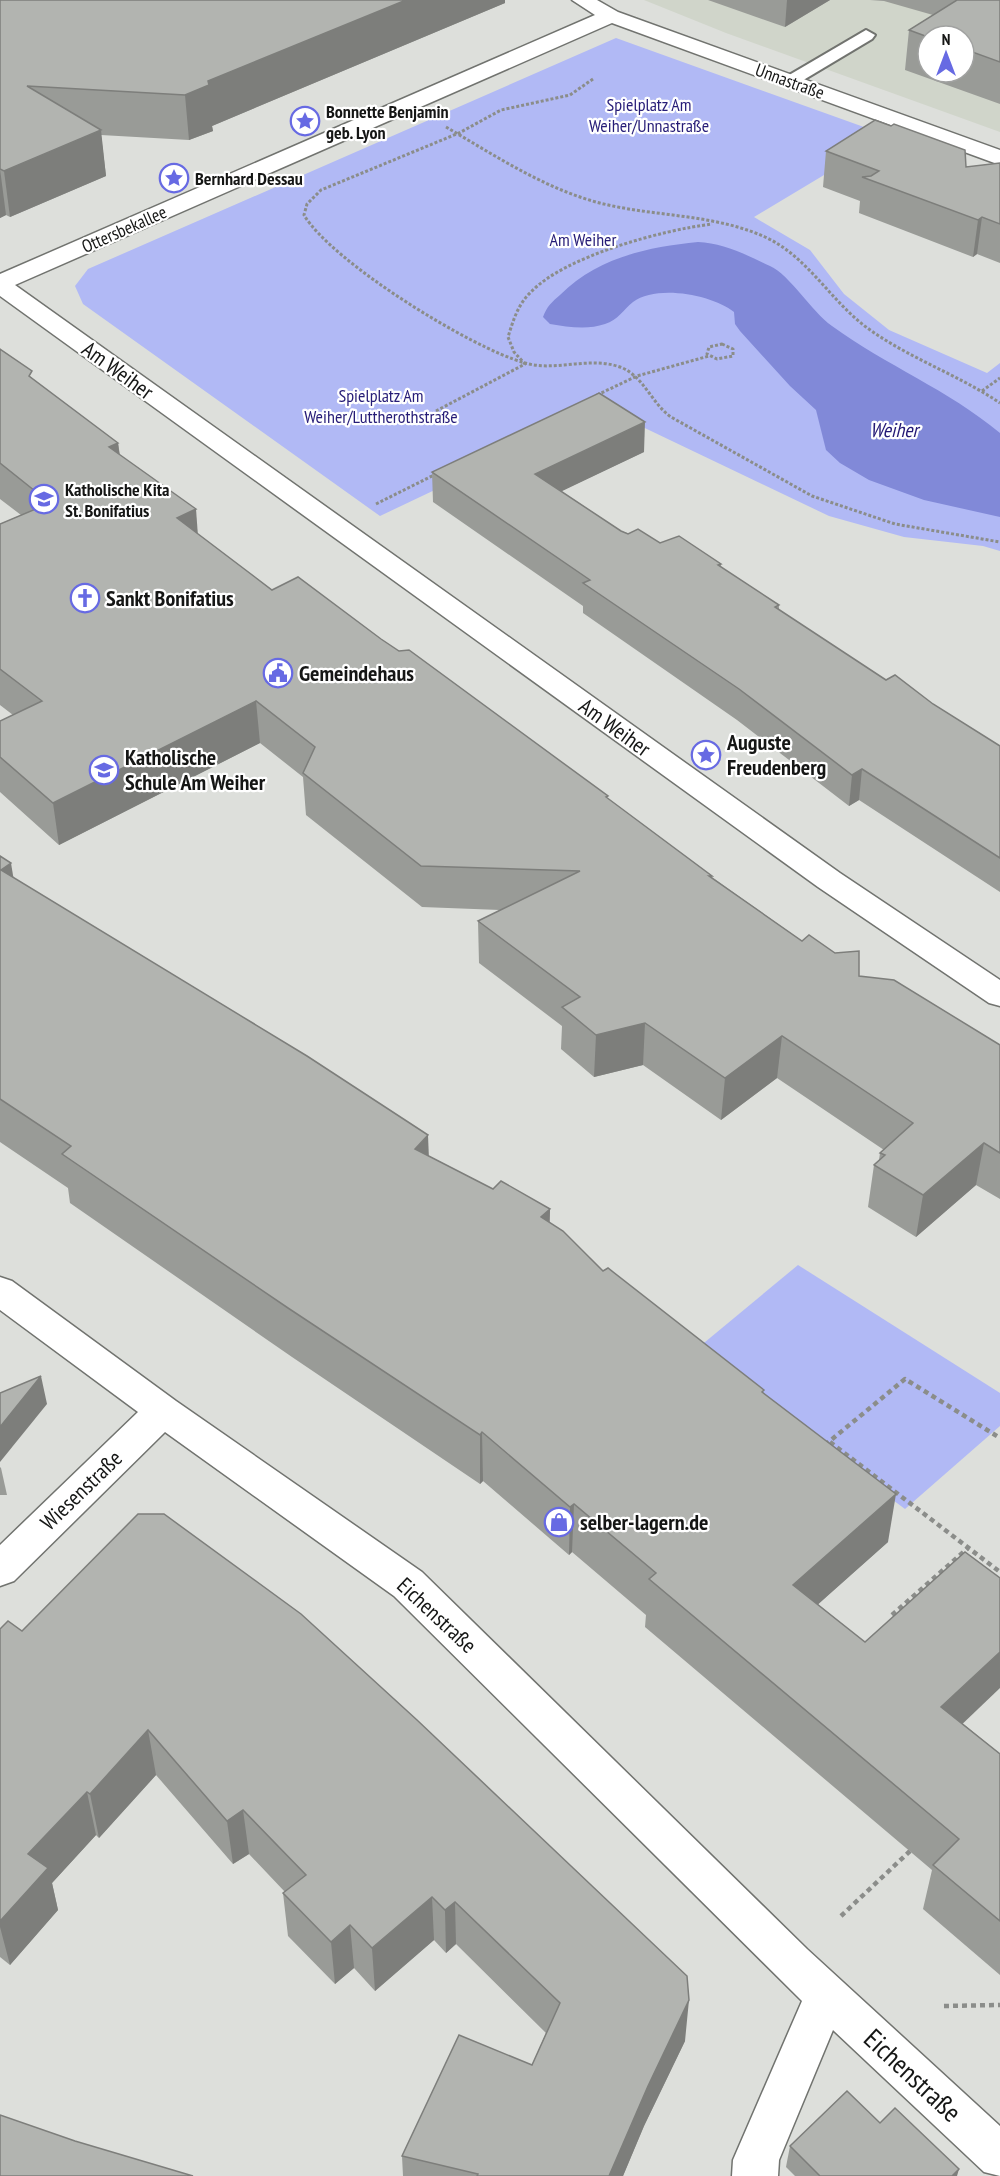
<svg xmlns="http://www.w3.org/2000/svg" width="1000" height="2176" font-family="'PT Sans Narrow',sans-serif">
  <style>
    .built { fill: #d0d5ca; fill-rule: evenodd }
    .green { fill: #b1b9f5 }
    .water { fill: #8189d8 }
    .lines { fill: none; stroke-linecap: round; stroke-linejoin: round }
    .service-casing { stroke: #71736f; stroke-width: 4 }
    .minor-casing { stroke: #71736f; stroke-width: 3 }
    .path-far1 { stroke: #8b8d8a; stroke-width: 3; stroke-dasharray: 3 2; stroke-linecap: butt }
    .path { stroke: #8b8d8a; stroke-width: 4.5; stroke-dasharray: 5 4; stroke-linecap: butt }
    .service { fill: #fff; fill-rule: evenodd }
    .minor { fill: #fff; fill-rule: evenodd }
    .wall { fill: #999b97; fill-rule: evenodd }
    .shaded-wall { fill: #7d7e7b }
    .building { fill: #b2b4b0; stroke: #7d7e7b; stroke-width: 1.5 }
    .labels { text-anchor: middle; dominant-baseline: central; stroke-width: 4.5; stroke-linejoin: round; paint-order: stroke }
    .far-street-label { font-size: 18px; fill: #151615; stroke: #fff }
    .far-park-label { font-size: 18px; fill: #261c77; stroke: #fff }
    .far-poi-label { font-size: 18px; font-weight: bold; fill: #151615; stroke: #fff; text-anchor: start }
    .far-water-label { font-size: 20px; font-style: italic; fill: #241975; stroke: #fff }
    .street-label { font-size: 22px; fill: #151615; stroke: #fff }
    .poi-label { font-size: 22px; font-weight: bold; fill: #151615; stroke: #fff; text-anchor: start }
    .near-street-label { font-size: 27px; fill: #151615; stroke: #fff }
  </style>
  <rect width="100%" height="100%" fill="#dddfdb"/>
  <!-- built -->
  <path class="built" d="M 644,0 L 1000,0 L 1000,132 L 726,33 ZM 928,36 L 964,36 L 964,72 L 928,72 Z"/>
  <!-- green -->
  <g class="green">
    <path d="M 616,38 L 889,136 L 754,217 L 810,250 L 844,294 L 889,330 L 987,373 L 1000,363 L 1000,551 L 983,546 L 904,537 L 829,516 L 605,409 L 380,516 L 83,304 L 75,286 L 88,269 Z"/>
    <path d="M 798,1265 L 1000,1393 L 1000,1426 L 905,1509 L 693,1352 Z"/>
  </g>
  <!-- water -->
  <path class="water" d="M 698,242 C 723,243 747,255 770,266 C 790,275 811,311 832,326 C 887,366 947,389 1000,433 L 1000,517 L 924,500 L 869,480 L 840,463 L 826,450 L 816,410 L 790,386 L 740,331 L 735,324 L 734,312 C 713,295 657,284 633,302 C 623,310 618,320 605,324 C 588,330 568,327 550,324 L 543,317 C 547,306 552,302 560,295 C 597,258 647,247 698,242 Z"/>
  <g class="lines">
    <!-- service casing -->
    <g class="service-casing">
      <path id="service" d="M 866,30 L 875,35 L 872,39 L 795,85 L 781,85 L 779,81 Z"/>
    </g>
    <!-- minor casing -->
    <g class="minor-casing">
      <g id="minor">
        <path d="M 572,0 L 597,0 L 618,12 L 1000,150 L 1000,165 L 612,23 L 15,285 L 840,873 L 1000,980 L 1000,1006 L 989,1003 L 818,887 L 0,296 L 0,274 L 595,15 Z"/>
        <path d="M 0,1277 L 12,1281 L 176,1401 L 422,1572 L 807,1949 L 1000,2126 L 1000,2176 L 984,2172 L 833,2030 L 779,2160 L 778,2176 L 732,2176 L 733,2160 L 802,2001 L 394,1596 L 165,1432 L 14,1581 L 0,1586 L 0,1545 L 138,1412 L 0,1310 Z"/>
      </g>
    </g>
    <!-- path-far1 -->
    <g class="path-far1">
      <path d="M 593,79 L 570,95 L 501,110 L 459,133 L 321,190 L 307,204 L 304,215 C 332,262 471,348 525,363 C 555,372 589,356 620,367 C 643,375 652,404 671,417 L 812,496 L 895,524 L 1000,542"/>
      <path d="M 446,127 C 494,155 542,187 596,202 C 651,217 712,213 765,237 C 807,256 830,300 866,327 C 908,358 957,374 1000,403"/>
      <path d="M 722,344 L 733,349 L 733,356 L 717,359 L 707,354 L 709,347 Z"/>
      <path d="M 982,391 L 1000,378"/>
      <path d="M 597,395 L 637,376 L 709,356"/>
      <path d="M 436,411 L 525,364 L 514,352 L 508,337 C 513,321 518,304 531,292 C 565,256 663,230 712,224"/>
      <path d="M 376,504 L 434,475"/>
    </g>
    <!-- path -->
    <g class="path">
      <path d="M 830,1442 L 1000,1572"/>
      <path d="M 825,1445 L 905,1379 L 1000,1438"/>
      <path d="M 892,1615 L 968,1548"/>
      <path d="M 841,1916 L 910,1851"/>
      <path d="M 944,2006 L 1000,2005"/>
    </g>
    <!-- service -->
    <use href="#service" class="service"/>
    <!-- minor -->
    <use href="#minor" class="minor"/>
  </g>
  <!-- wall -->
  <g class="wall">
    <path d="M 0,0 L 505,3 L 212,126 L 213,131 L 189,140 L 101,135 L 106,176 L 10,217 L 6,215 L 0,218 Z"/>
    <path d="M 708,0 L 830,0 L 785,27 Z"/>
    <path d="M 870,0 L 1000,0 L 1000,104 L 905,70 L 909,30 L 933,15 L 884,1 ZM 928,36 L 964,36 L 964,72 L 928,72 Z"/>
    <path d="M 826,151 L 966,167 L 1000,163 L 1000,263 L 977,254 L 973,257 L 859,213 L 860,201 L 823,187 Z"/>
    <path d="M 0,349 L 33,379 L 118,443 L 120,455 L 198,534 L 272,590 L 381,639 L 608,799 L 712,876 L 712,877 L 802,941 L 859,976 L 1000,1045 L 1000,1199 L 976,1185 L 916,1237 L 868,1207 L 874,1165 L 879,1160 L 880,1153 L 884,1150 L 777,1078 L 721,1120 L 643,1065 L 594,1077 L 561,1049 L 562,1026 L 479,963 L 478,921 L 500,910 L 422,907 L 306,815 L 303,777 L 260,743 L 59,845 L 0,792 L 0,721 L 13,715 L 0,705 L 0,524 L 21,515 L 0,499 Z"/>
    <path d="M 644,452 L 561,491 L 621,531 L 721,564 L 721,568 L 779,605 L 779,610 L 886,680 L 933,704 L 1000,746 L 1000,892 L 859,800 L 849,806 L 737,720 L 583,613 L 583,606 L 433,502 L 432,472 Z"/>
    <path d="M 0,856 L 14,878 L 429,1156 L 493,1189 L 550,1209 L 549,1222 L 603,1271 L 764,1393 L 888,1542 L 818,1604 L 1000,1754 L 1000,1975 L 923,1909 L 932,1870 L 645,1627 L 646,1615 L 572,1552 L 569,1555 L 483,1481 L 480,1484 L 292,1357 L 70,1203 L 68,1188 L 0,1142 Z"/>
    <path d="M 0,1467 L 1,1468 L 7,1495 L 0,1495 Z"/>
    <path d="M 0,1629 L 22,1631 L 685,2041 L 644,2126 L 623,2176 L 403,2176 L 402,2156 L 532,2065 L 546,2033 L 456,1944 L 446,1953 L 434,1940 L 375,1991 L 354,1968 L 335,1984 L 288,1936 L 283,1893 L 285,1892 L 249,1854 L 233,1864 L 156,1775 L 99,1838 L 96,1835 L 52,1883 L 58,1910 L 10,1965 L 0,1957 Z"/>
    <path d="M 880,2123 L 957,2176 L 795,2176 L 786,2167 L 790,2146 Z"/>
  </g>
  <!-- shaded-wall -->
  <g class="shaded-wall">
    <path d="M 406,0 L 505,0 L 505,3 L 212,126 L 213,131 L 189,140 L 185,95 L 208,81 Z"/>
    <path d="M 787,0 L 830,0 L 785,27 Z"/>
    <path d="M 101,130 L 106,176 L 10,217 L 4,171 Z"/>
    <path d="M 0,169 L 6,215 L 0,218 Z"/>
    <path d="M 982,217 L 977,254 L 973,257 L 978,220 Z"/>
    <path d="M 645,422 L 644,452 L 535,504 L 535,474 Z"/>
    <path d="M 118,443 L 123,483 L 109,447 Z"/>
    <path d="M 196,509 L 199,550 L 177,518 Z"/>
    <path d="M 256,701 L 260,743 L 59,845 L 53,803 Z"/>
    <path d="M 862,769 L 859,800 L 849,806 L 852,775 Z"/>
    <path d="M 11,863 L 19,912 L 1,870 Z"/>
    <path d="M 645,1023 L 643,1065 L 594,1077 L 596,1035 Z"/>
    <path d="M 782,1036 L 777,1078 L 721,1120 L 725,1078 Z"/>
    <path d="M 428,1135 L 430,1185 L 415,1149 Z"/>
    <path d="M 984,1143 L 976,1185 L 916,1237 L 923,1195 Z"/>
    <path d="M 550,1209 L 549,1258 L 541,1217 Z"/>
    <path d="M 41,1376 L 47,1404 L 0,1462 L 0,1427 Z"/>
    <path d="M 482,1432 L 483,1481 L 480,1484 L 480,1435 Z"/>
    <path d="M 896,1494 L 888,1542 L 787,1632 L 793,1585 Z"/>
    <path d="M 574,1504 L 572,1552 L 569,1555 L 570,1507 Z"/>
    <path d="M 1000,1652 L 1000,1688 L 932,1753 L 941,1707 Z"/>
    <path d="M 148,1730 L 156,1775 L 99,1838 L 90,1794 Z"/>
    <path d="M 87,1792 L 96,1835 L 52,1883 L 58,1910 L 10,1965 L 0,1927 L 0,1921 L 28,1854 Z"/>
    <path d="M 243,1810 L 249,1854 L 233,1864 L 227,1821 Z"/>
    <path d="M 432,1897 L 434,1940 L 375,1991 L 372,1948 Z"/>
    <path d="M 455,1902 L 456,1944 L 446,1953 L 445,1910 Z"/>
    <path d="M 350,1925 L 354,1968 L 335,1984 L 331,1942 Z"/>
    <path d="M 689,2000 L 685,2041 L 644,2126 L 623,2176 L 609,2176 L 648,2086 Z"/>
    <path d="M 959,2169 L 957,2176 L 952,2176 Z"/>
  </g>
  <!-- building -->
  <g class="building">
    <path d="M 0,0 L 406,0 L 208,81 L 209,85 L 185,95 L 27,86 L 101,130 L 4,171 L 0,169 Z"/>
    <path d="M 957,0 L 1000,0 L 1000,62 L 964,49 L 964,36 L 928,37 L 909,30 Z"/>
    <path d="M 875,120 L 891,126 L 894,124 L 965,150 L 966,167 L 1000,163 L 1000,224 L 982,217 L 978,220 L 862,177 L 871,176 L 879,171 L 826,151 Z"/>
    <path d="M 0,349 L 32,371 L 29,376 L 118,443 L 109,447 L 196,509 L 177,518 L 272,590 L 298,577 L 381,639 L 399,651 L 409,650 L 608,796 L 606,797 L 712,876 L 709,876 L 802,941 L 809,935 L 835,953 L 859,951 L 859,976 L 894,980 L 1000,1045 L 1000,1153 L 984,1143 L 923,1195 L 874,1165 L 885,1155 L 880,1153 L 913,1123 L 782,1036 L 725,1078 L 645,1023 L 596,1035 L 562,1007 L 580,997 L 478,921 L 580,871 L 421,866 L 303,773 L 315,747 L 256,701 L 53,803 L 0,757 L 0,721 L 42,701 L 0,669 L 0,524 L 50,503 L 0,463 Z"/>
    <path d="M 599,393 L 645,422 L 535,474 L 621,531 L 628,534 L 638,529 L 660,543 L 679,536 L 721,564 L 718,565 L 779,605 L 775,607 L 886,680 L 895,675 L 933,704 L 1000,746 L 1000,858 L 862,769 L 852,775 L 739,689 L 583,583 L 590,580 L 432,472 Z"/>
    <path d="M 0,856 L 11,863 L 1,870 L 307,1056 L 428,1135 L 415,1149 L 493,1189 L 501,1181 L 550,1209 L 541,1217 L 563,1231 L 603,1271 L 608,1268 L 764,1390 L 762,1392 L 896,1494 L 793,1585 L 865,1642 L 965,1552 L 1000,1578 L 1000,1652 L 941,1707 L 1000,1754 L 1000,1921 L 933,1865 L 959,1839 L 649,1579 L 656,1573 L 574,1504 L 570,1507 L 482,1432 L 480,1435 L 288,1308 L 62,1154 L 71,1146 L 0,1099 Z"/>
    <path d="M 41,1376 L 0,1427 L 0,1393 Z"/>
    <path d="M 138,1514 L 164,1514 L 301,1614 L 417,1720 L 687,1976 L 689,2000 L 648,2086 L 609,2176 L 477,2176 L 478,2174 L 402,2156 L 459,2035 L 532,2065 L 560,2003 L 455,1902 L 445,1910 L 432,1897 L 372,1948 L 350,1925 L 331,1942 L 283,1893 L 306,1875 L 243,1810 L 227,1821 L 148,1730 L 90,1794 L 87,1792 L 28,1854 L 48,1868 L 0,1921 L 0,1629 L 8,1621 L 22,1631 Z"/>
    <path d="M 847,2091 L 880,2123 L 895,2108 L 959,2169 L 952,2176 L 820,2176 L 790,2146 Z"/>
    <path d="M 0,2115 L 75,2141 L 193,2176 L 0,2176 Z"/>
  </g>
  <!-- icons -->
  <defs>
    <g id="sight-ring" transform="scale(1.5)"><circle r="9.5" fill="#fff" stroke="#676ae3" stroke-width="1.5"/><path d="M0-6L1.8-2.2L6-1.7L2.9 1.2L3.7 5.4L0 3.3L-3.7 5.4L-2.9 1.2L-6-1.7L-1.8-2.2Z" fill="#676ae3"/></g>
    <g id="school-ring" transform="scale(1.5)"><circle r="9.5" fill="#fff" stroke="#676ae3" stroke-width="1.5"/><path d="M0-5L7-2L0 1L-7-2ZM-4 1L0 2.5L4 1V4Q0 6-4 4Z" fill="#676ae3"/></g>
    <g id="church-ring" transform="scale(1.5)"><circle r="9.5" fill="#fff" stroke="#676ae3" stroke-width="1.5"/><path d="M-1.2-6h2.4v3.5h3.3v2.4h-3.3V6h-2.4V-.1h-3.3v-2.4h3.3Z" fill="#676ae3"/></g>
    <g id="civic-ring" transform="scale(1.5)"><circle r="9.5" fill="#fff" stroke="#676ae3" stroke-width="1.5"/><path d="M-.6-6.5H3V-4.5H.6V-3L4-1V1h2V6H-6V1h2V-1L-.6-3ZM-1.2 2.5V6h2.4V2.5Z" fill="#676ae3"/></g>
    <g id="shop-ring" transform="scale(1.5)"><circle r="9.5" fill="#fff" stroke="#676ae3" stroke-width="1.5"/><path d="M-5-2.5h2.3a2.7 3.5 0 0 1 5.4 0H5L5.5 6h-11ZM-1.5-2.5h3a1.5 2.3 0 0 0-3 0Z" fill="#676ae3"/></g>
  </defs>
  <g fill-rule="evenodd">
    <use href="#sight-ring" x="305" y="121"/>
    <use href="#sight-ring" x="174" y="178"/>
    <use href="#school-ring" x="44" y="499"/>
    <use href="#church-ring" x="85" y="598"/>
    <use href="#civic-ring" x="278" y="673"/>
    <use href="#sight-ring" x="706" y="755"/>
    <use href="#school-ring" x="104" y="770"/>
    <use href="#shop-ring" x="559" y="1522"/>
  </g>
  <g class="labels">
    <!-- far-street labels -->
    <g class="far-street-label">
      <text transform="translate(790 81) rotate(20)">Unnastraße</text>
      <text transform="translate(124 229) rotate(-24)">Ottersbekallee</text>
    </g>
    <!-- far-park labels -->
    <g class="far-park-label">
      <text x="649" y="104">Spielplatz Am<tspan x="649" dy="21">Weiher/Unnastraße</tspan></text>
      <text x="583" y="239">Am Weiher</text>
      <text x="381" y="395">Spielplatz Am<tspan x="381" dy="21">Weiher/Luttherothstraße</tspan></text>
    </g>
    <!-- far-poi labels -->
    <g class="far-poi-label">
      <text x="326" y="111">Bonnette Benjamin<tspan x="326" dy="21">geb. Lyon</tspan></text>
      <text x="195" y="178">Bernhard Dessau</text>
      <text x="65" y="489">Katholische Kita<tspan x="65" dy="21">St. Bonifatius</tspan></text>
    </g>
    <!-- far-water labels -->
    <g class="far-water-label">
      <text x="894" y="430">Weiher</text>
    </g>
    <!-- street labels -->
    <g class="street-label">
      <text transform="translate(118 370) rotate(36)">Am Weiher</text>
      <text transform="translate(615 727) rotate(36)">Am Weiher</text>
      <text transform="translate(81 1490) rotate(-44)">Wiesenstraße</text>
      <text transform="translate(437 1615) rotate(43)">Eichenstraße</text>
    </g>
    <!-- poi labels -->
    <g class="poi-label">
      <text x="106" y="598">Sankt Bonifatius</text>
      <text x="299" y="673">Gemeindehaus</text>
      <text x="727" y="742">Auguste<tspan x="727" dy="25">Freudenberg</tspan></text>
      <text x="125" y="757">Katholische<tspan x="125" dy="25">Schule Am Weiher</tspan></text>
      <text x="580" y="1522">selber-lagern.de</text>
    </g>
    <!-- near-street labels -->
    <g class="near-street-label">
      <text transform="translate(913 2075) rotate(43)">Eichenstraße</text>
    </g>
  </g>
  <!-- north arrow -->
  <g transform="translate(946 54)"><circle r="28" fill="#ffffff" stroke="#a1a2a1" stroke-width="1.5"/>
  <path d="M0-4.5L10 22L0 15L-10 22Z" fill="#676ae3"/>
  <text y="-9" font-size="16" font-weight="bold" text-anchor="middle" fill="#151615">N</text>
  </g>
</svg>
